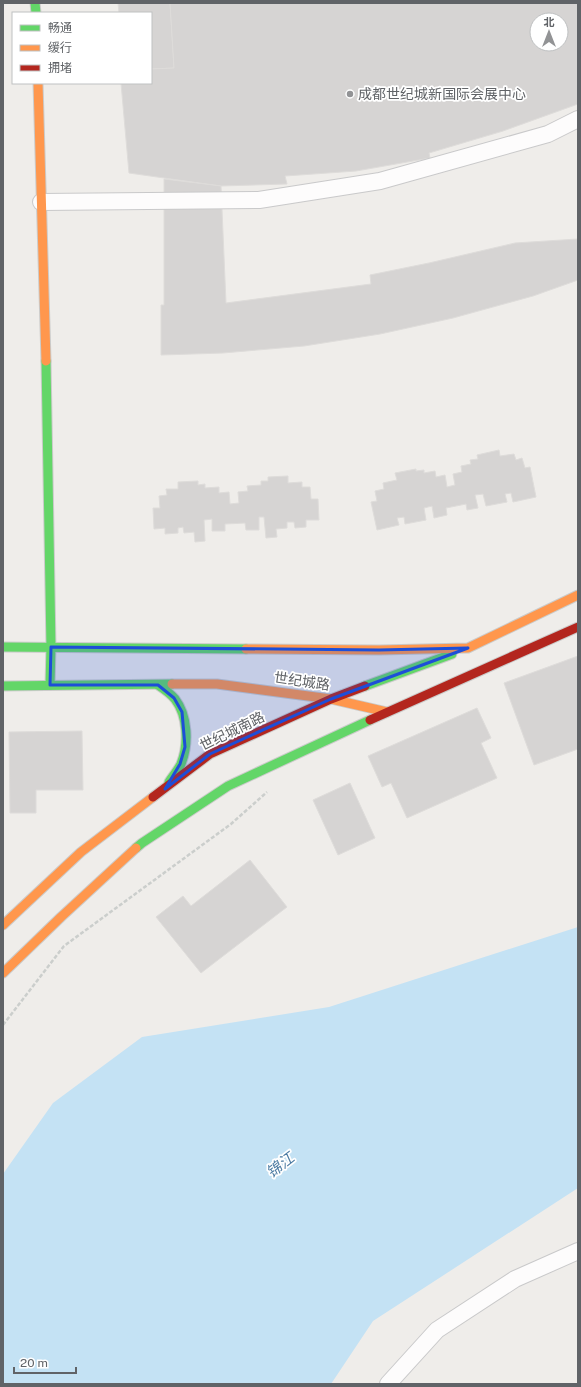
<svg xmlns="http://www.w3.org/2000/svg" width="581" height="1387" font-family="'Public Sans','Noto Sans SC',sans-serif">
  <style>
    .water { fill: #c4e2f4 }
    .building { fill: #d6d4d3; stroke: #dedcda; fill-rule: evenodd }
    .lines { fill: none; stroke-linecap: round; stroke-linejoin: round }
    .street-casing { stroke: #c9c9ca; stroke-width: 18 }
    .fast-casing { stroke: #cbcbca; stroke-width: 11 }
    .slow-casing { stroke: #cbcbca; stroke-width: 11 }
    .jam-casing { stroke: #cbcbca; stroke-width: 11 }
    .path { stroke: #cbcecc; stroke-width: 2.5; stroke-dasharray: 4 2; stroke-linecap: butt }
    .street { stroke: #fdfcfc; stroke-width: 16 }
    .fast { stroke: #63d668; stroke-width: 9 }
    .slow { stroke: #ff974d; stroke-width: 9 }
    .jam { stroke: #b3261e; stroke-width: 9 }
    .marked { fill: #1d4ed8; fill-opacity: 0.2; stroke: #1d4ed8; stroke-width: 3; stroke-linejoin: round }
    .poi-dot { fill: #929395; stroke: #fff; stroke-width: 1.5 }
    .labels { text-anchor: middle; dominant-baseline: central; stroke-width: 3.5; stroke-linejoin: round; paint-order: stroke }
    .poi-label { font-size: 14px; fill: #606367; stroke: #fff; text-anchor: start }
    .street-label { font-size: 14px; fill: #606367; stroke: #fff }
    .water-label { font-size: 15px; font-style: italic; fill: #4a7aa2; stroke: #fff }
  </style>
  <rect width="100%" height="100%" fill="#efedea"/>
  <!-- water -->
  <path class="water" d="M 578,927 L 578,1188 L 373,1321 L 331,1384 L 3,1384 L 3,1174 L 53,1103 L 142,1037 L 329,1007 Z"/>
  <!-- building -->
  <g class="building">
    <path d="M 118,3 L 170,3 L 174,68 L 151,69 L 151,13 L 119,13 Z"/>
    <path d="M 170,3 L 578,3 L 578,104 L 503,131 L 429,153 L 430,158 L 356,171 L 285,176 L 287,184 L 221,186 L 129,173 L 121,83 L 151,83 L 151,69 L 174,68 ZM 537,20 L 561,20 L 561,44 L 537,44 Z"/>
    <path d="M 164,179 L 221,186 L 226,303 L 371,284 L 370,275 L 429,263 L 515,243 L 578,239 L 578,280 L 533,296 L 453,318 L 380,334 L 304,346 L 223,353 L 161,355 L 161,305 L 164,305 Z"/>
    <path d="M 499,450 L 500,456 L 514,454 L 516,460 L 522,458 L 525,468 L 530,467 L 536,497 L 513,502 L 511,493 L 505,494 L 507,502 L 486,506 L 483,494 L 475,495 L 478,508 L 467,510 L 466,504 L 446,508 L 447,515 L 434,518 L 432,506 L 424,508 L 426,520 L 405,524 L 404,517 L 397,518 L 399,525 L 377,530 L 371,502 L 377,501 L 375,491 L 384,489 L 383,483 L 397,480 L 395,473 L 416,469 L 416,471 L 424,470 L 424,473 L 435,471 L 436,477 L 445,475 L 447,487 L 455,485 L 453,474 L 462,472 L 461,466 L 471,464 L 470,460 L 478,459 L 477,455 Z"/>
    <path d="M 288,476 L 288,483 L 302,482 L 302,487 L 310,487 L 311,499 L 318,499 L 319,520 L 306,520 L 306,527 L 295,528 L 294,522 L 287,522 L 287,528 L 276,529 L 277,537 L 266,538 L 264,517 L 259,517 L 259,530 L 246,530 L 245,523 L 225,524 L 225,531 L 212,531 L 212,519 L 204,520 L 205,541 L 195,542 L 194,532 L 184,533 L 183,527 L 178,528 L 178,533 L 165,534 L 165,528 L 154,529 L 153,508 L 160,508 L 159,496 L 167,495 L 166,489 L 178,489 L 178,482 L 198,481 L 198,485 L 205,484 L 205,488 L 219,487 L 219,493 L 229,492 L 230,504 L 239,503 L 238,492 L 248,491 L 247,486 L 261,485 L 261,481 L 268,481 L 268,477 Z"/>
    <path d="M 578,656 L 578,749 L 534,765 L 504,683 Z"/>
    <path d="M 477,708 L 491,738 L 481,743 L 497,778 L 407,818 L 391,783 L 382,787 L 368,756 Z"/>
    <path d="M 82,731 L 83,790 L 36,790 L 36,813 L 10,813 L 9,732 Z"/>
    <path d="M 350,783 L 375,838 L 338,855 L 313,800 Z"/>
    <path d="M 250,860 L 287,907 L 201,973 L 156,917 L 183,896 L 191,906 Z"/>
  </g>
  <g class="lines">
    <!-- street casing -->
    <g class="street-casing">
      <g id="street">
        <path d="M 41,202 L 259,200 L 380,181 L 548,134 L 578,119"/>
        <path d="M 388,1384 L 437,1330 L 515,1279 L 578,1251"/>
      </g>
    </g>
    <!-- fast casing -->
    <g class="fast-casing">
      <g id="fast">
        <path d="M 35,3 L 36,13"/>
        <path d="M 46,361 L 51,647 L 50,685"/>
        <path d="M 3,647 L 246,649"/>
        <path d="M 158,685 C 164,689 170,693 175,699 C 188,716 189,744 181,764 C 178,770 173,776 169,782"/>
        <path d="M 3,686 L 172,684"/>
        <path d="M 365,686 L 452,654"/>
        <path d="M 136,848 L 142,843 L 228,786 L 370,720"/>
      </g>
    </g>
    <!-- slow casing -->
    <g class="slow-casing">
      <g id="slow">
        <path d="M 38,83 L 46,361"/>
        <path d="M 246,649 L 379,650 L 468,648 L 578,595"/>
        <path d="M 172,684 L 217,684 L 331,699 L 387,712"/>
        <path d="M 3,925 L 81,852 L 153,797"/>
        <path d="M 3,973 L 61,917 L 136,848"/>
      </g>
    </g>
    <!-- jam casing -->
    <g class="jam-casing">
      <g id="jam">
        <path d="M 370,720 L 578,627"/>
        <path d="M 153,797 L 210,754 L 331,699 L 365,686"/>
      </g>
    </g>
    <!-- path -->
    <path class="path" d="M 3,1025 L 64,946 L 231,824 L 267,792"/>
    <!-- street -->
    <use href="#street" class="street"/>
    <!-- fast -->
    <use href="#fast" class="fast"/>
    <!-- slow -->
    <use href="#slow" class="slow"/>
    <!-- jam -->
    <use href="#jam" class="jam"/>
  </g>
  <!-- marked area -->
  <path class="marked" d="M 51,647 L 379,650 L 468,648 L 331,699 L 210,754 L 165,789 L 180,764 L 185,747 L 182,712 L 174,698 L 158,685 L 50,685 Z"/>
  <!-- markers -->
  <circle class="poi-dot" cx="350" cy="94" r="4"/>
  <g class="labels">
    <!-- poi labels -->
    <g class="poi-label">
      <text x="358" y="94">成都世纪城新国际会展中心</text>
    </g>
    <!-- street labels -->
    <g class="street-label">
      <text transform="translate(302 681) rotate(8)">世纪城路</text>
      <text transform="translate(232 731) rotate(-26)">世纪城南路</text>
    </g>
    <!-- water labels -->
    <g class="water-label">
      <text transform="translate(280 1165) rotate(-38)">锦江</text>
    </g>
  </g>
  <!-- border -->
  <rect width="581" height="1387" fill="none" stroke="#606367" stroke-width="8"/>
  <!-- legend -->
  <rect x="12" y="12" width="140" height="72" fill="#ffffff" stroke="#bfc1c2"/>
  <rect x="20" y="25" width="20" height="6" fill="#63d668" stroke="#bfc1c2"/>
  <text x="48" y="32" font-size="12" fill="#606367">畅通</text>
  <rect x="20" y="45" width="20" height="6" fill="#ff974d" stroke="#bfc1c2"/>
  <text x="48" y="52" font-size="12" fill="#606367">缓行</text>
  <rect x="20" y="65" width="20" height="6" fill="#b3261e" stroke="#bfc1c2"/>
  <text x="48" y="72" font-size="12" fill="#606367">拥堵</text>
  <!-- north arrow -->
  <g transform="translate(549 32)"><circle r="19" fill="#ffffff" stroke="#bfc1c2"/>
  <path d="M0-3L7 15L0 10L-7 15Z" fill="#929395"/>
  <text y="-6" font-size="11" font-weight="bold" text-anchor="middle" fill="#606367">北</text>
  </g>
  <!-- scale -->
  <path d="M14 1367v6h62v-6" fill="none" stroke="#606367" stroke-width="2"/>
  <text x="20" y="1367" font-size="12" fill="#606367" stroke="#ffffff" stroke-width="3" paint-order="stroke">20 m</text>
</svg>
